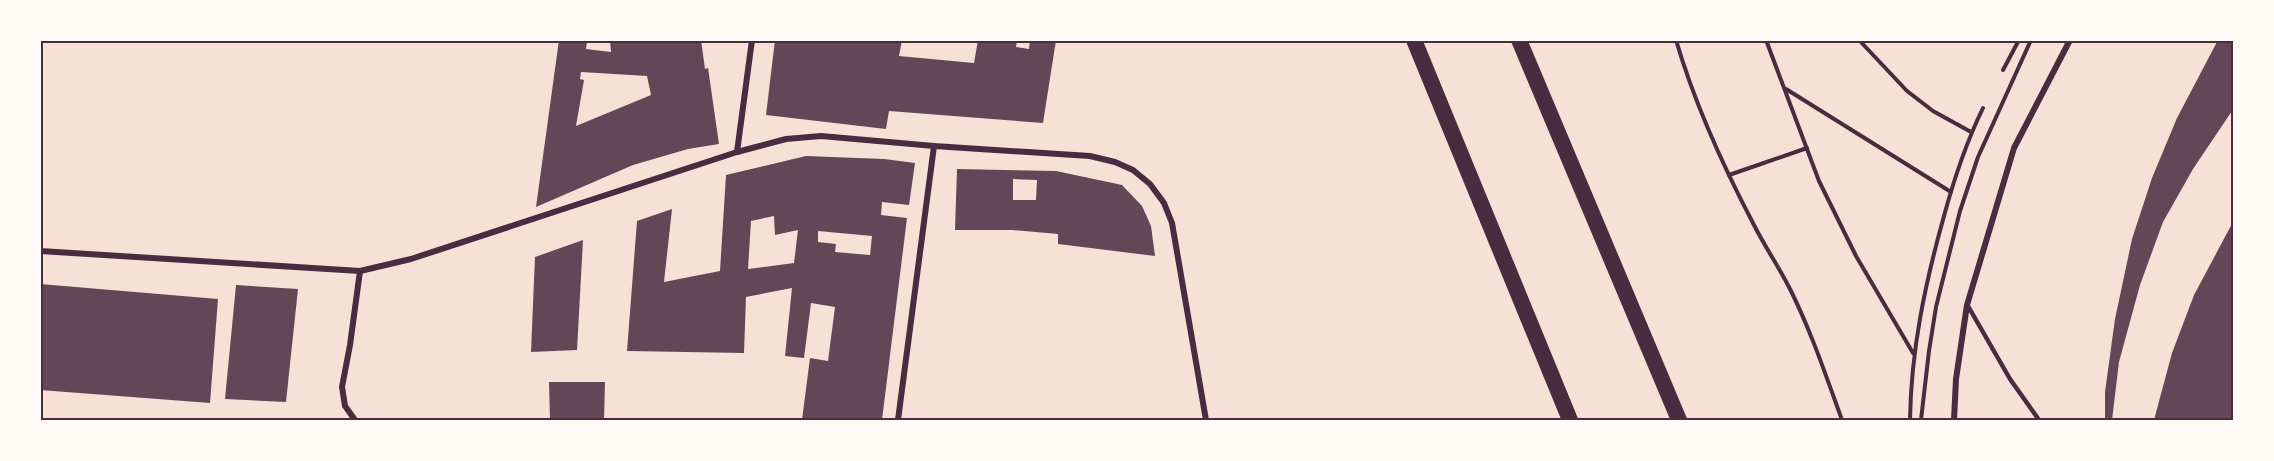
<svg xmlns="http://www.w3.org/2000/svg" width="2274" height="461" font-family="Commissioner,sans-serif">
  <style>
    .building { fill: #644757; fill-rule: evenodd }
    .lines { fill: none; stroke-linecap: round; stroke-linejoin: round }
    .path { stroke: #4a2c40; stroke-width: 4 }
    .service { stroke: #4a2c40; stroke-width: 4.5 }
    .minor { stroke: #4a2c40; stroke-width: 6 }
    .trunk { stroke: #4a2c40; stroke-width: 16 }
    .neatline { fill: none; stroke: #4a2c40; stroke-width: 2 }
  </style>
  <rect width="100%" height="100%" fill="#f7e1d7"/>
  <!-- building -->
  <g class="building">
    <path d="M 559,40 L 587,40 L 586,49 L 611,52 L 610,40 L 701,40 L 705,69 L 708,68 L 719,144 L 688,149 L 633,165 L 536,207 ZM 581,72 L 647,76 L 651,95 L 576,126 L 584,80 L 580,79 Z"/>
    <path d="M 775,40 L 902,40 L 899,56 L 974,63 L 978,40 L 1017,40 L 1016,47 L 1029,49 L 1030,40 L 1056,40 L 1043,123 L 889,111 L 886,129 L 766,115 Z"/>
    <path d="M 2218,40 L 2234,40 L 2234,108 L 2193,169 L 2163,222 L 2140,285 L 2119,362 L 2112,420 L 2105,420 L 2105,392 L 2115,319 L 2132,239 L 2152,178 L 2177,118 Z"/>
    <path d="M 806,156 L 884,159 L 915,163 L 909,205 L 882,202 L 881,215 L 907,218 L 882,420 L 802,420 L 810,358 L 828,361 L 835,307 L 811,303 L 804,358 L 785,356 L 792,288 L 746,297 L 744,353 L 627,351 L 637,221 L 672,209 L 664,282 L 720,271 L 726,175 ZM 774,216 L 775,235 L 798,230 L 794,263 L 748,269 L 751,221 ZM 818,231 L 872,236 L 870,255 L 835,252 L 836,244 L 818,242 Z"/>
    <path d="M 957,169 L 1056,171 L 1122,185 L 1142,206 L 1151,226 L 1155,256 L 1058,244 L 1058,234 L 1012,230 L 955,230 ZM 1013,179 L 1037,180 L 1036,200 L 1013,200 Z"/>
    <path d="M 2234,220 L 2234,420 L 2154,420 L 2172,353 L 2194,295 Z"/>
    <path d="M 583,240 L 577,350 L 531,352 L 535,257 Z"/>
    <path d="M 40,284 L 218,299 L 210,403 L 40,390 Z"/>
    <path d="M 236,285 L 298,289 L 286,402 L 225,399 Z"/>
    <path d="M 549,382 L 605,382 L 604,420 L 550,420 Z"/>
  </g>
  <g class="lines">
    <!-- path -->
    <g class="path">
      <path d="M 1676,40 C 1695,105 1723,166 1754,225 C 1765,247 1779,267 1790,289 C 1811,331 1826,376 1842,420"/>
      <path d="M 1766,40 L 1819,181 L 1856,256 L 1913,353"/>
      <path d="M 1859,40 L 1907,91 L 1933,111 L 1971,132"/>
      <path d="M 2003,70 L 2019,40"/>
      <path d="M 1786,89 L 1951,192"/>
      <path d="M 1729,175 L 1807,148"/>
      <path d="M 1910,420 C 1911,350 1925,284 1944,216 C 1954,179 1966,143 1983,108"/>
      <path d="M 1921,420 L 1929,351 L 1936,307 L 1960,211 L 1978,157 L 2031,40"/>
    </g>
    <!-- service -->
    <path class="service" d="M 1968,306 L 2010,379 L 2039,420"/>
    <!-- minor -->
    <g class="minor">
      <path d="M 737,152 L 752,40"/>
      <path d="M 40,251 L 360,271 L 411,259 L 737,152 L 786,139 L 821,136 L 934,146 L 1090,156 L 1115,162 L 1133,170 L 1150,184 L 1164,203 L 1172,223 L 1206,420"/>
      <path d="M 355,420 L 345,406 L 342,387 L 350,345 L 360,271"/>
      <path d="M 898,420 L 934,146"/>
      <path d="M 1954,420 L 1956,379 L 1967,305 L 2014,148 L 2070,40"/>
    </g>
    <!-- trunk -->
    <g class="trunk">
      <path d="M 1414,40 L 1570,420"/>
      <path d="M 1519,40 L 1679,420"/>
    </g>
  </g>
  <!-- border -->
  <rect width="2274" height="461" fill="none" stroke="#fffaf5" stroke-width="84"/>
  <rect x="42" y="42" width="2190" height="377" class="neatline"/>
</svg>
